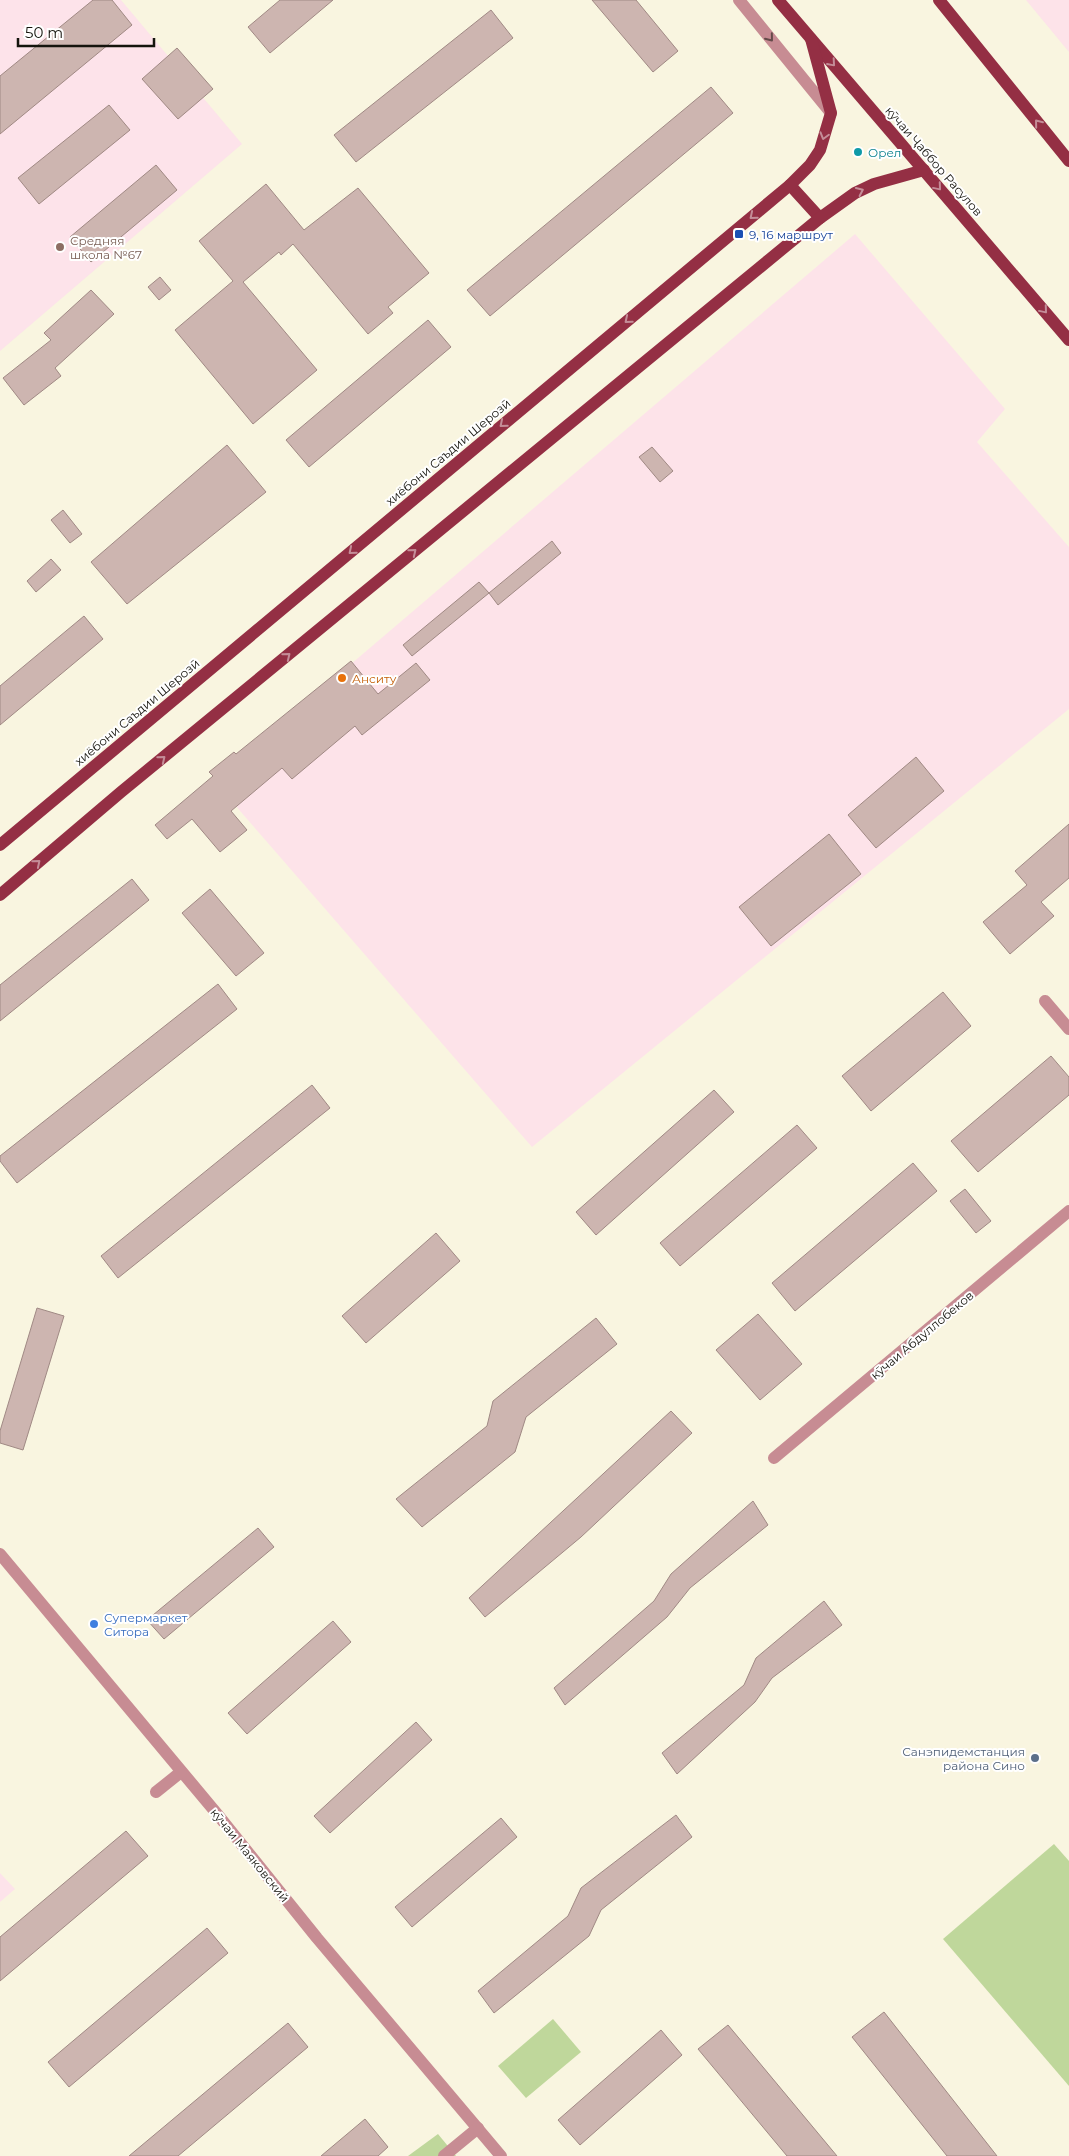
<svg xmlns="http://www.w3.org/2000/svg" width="1069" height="2156" font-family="Montserrat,sans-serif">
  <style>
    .industrial { fill: #fde3e9 }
    .education { fill: #fde3ea }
    .green { fill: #bfd79b }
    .building { fill: #cdb5b0; stroke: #a08984 }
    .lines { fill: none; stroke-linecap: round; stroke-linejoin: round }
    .minor { stroke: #c78c93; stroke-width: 12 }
    .major { stroke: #942f44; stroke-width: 12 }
    .oneway { stroke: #654a49 }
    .oneway2 { stroke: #c48d98 }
    .culture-dot { fill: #0f9aa8; stroke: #fff; stroke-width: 2 }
    .transit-dot { fill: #1a4fb4; stroke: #fff; stroke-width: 2 }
    .education-dot { fill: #8d6e63; stroke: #fff; stroke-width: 2 }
    .food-dot { fill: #e8710a; stroke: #fff; stroke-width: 2 }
    .shop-dot { fill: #3f7fe0; stroke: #fff; stroke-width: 2 }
    .service-dot { fill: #5c6f8a; stroke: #fff; stroke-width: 2 }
    .labels { text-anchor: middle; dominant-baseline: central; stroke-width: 4; stroke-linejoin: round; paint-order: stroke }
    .culture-label { font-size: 12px; fill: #0d838f; stroke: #fff; text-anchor: start }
    .street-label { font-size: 12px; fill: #15140d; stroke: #fff }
    .transit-label { font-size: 12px; fill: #164399; stroke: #fff; text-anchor: start }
    .education-label { font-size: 12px; fill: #785e54; stroke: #fff; text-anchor: start }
    .food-label { font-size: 12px; fill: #c56008; stroke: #fff; text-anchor: start }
    .shop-label { font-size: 12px; fill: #366cbe; stroke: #fff; text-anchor: start }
    .service-label { font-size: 12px; fill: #4e5e75; stroke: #fff; text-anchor: end }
  </style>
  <rect width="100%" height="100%" fill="#f9f5e0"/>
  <!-- industrial -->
  <g class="industrial">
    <path d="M 1026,0 L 1069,0 L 1069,52 Z"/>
    <path d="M 855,234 L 1005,409 L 977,442 L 1069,547 L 1069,709 L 532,1147 L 214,781 Z"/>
  </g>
  <!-- education -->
  <g class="education">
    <path d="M 0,0 L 121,0 L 242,144 L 0,351 Z"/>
    <path d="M 0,1873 L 15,1889 L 0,1902 Z"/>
  </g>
  <!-- green -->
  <g class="green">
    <path d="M 1054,1844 L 1069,1861 L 1069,2086 L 943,1939 Z"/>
    <path d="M 553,2019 L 581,2052 L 526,2098 L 498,2066 Z"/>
    <path d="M 438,2134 L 456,2156 L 408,2156 Z"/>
  </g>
  <!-- building -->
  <g class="building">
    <path d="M 93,0 L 112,0 L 132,25 L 0,134 L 0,76 Z"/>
    <path d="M 280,0 L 333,0 L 270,53 L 248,27 Z"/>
    <path d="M 592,0 L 636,0 L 678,51 L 653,72 Z"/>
    <path d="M 491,10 L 513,38 L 356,162 L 334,135 Z"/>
    <path d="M 177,48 L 213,89 L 178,119 L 142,79 Z"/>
    <path d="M 711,87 L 733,113 L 490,316 L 467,290 Z"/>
    <path d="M 109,105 L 130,130 L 39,204 L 18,178 Z"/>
    <path d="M 156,165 L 177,190 L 91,262 L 70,237 Z"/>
    <path d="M 266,184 L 304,230 L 358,188 L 429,273 L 388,307 L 393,313 L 368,334 L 293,244 L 281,255 L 279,252 L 243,282 L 317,370 L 253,424 L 175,330 L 233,281 L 199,241 Z"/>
    <path d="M 160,277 L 171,290 L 159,300 L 148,287 Z"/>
    <path d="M 91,290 L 114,314 L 55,368 L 61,376 L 24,405 L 3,378 L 51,340 L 44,333 Z"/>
    <path d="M 428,320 L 451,347 L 309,467 L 286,440 Z"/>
    <path d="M 227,445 L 266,492 L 127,604 L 91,562 Z"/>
    <path d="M 652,447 L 673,471 L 660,482 L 639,457 Z"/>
    <path d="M 63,510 L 82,534 L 70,543 L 51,520 Z"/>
    <path d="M 552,541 L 561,553 L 498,605 L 489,593 Z"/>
    <path d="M 51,559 L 61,570 L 36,592 L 27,581 Z"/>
    <path d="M 479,582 L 489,593 L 412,656 L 403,645 Z"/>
    <path d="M 84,616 L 103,639 L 0,725 L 0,686 Z"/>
    <path d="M 351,661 L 378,694 L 416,663 L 430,680 L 362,735 L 355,726 L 292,779 L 282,768 L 231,811 L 247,830 L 220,852 L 192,819 L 167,839 L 155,825 L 213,776 L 209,772 L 234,752 L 236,754 Z"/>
    <path d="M 916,757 L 944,791 L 876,848 L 848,815 Z"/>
    <path d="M 1069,824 L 1069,878 L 1041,902 L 1054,916 L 1010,954 L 983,922 L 1027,885 L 1015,871 Z"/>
    <path d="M 829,834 L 861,874 L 771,946 L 739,907 Z"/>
    <path d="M 132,879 L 149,900 L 0,1021 L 0,985 Z"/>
    <path d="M 210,889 L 264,953 L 236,976 L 182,913 Z"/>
    <path d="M 218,984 L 237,1009 L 17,1183 L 0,1161 L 0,1156 Z"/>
    <path d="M 943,992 L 971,1026 L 871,1111 L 842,1076 Z"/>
    <path d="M 1051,1056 L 1069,1077 L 1069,1095 L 978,1172 L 951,1141 Z"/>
    <path d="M 312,1085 L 330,1108 L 118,1278 L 101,1256 Z"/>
    <path d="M 714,1090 L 734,1112 L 596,1235 L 576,1212 Z"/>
    <path d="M 797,1125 L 817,1148 L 680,1266 L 660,1243 Z"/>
    <path d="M 913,1163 L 937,1191 L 795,1311 L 772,1283 Z"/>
    <path d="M 965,1189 L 991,1221 L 976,1233 L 950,1201 Z"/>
    <path d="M 436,1233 L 460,1261 L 366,1343 L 342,1316 Z"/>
    <path d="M 37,1308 L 64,1316 L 23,1450 L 0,1443 L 0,1431 Z"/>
    <path d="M 758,1314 L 802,1364 L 760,1400 L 716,1350 Z"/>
    <path d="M 596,1318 L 617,1344 L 526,1417 L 515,1452 L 422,1527 L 396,1499 L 487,1426 L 493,1401 Z"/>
    <path d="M 671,1411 L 692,1433 L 581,1537 L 485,1617 L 469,1598 Z"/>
    <path d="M 753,1501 L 768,1525 L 690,1588 L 667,1617 L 565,1705 L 554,1688 L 654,1601 L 671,1574 Z"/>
    <path d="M 258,1528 L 274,1547 L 164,1639 L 147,1620 Z"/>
    <path d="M 824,1601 L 842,1625 L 772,1678 L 755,1702 L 677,1774 L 662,1753 L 744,1685 L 756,1658 Z"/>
    <path d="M 333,1621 L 351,1642 L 247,1734 L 228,1713 Z"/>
    <path d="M 416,1722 L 432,1740 L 330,1833 L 314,1816 Z"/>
    <path d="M 676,1815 L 692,1837 L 601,1910 L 589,1936 L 494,2013 L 478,1991 L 568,1916 L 581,1888 Z"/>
    <path d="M 501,1818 L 517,1837 L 412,1927 L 395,1907 Z"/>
    <path d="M 126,1831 L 148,1856 L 0,1981 L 0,1937 Z"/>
    <path d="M 207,1928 L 228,1953 L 69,2087 L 48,2062 Z"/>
    <path d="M 884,2012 L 997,2156 L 947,2156 L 852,2037 Z"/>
    <path d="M 288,2023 L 308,2047 L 178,2156 L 129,2156 Z"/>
    <path d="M 728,2025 L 837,2156 L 787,2156 L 698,2049 Z"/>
    <path d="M 661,2030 L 682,2055 L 580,2145 L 558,2120 Z"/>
    <path d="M 365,2119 L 388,2147 L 378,2156 L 321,2156 Z"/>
  </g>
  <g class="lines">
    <!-- minor -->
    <g class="minor">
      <path d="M 739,0 L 831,113"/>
      <path d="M 1045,1001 L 1069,1029"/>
      <path d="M 774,1458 L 1069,1211"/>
      <path d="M 0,1554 L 218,1815 L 317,1938 L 501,2156"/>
      <path d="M 156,1792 L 181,1772"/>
      <path d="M 444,2156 L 478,2128"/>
    </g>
    <!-- major -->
    <g class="major">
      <path d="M 778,0 L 1069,340"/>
      <path d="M 939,0 L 1069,161"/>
      <path d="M 790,185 L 820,218"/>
      <path d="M 0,845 L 790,185 L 810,165 L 820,150 L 831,113 L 811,39"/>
      <path d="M 0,895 L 121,792 L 820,218 L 855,193 L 874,184 L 924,170"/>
    </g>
  </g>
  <!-- one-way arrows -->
  <defs><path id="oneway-chevron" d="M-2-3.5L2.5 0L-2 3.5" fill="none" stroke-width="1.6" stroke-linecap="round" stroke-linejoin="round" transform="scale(1.25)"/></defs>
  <use class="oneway" href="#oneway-chevron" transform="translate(770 38) rotate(51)"/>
  <g class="oneway2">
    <use href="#oneway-chevron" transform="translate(832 63) rotate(49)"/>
    <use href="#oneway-chevron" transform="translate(1038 123) rotate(-129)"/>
    <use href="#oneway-chevron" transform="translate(824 136) rotate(106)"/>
    <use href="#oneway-chevron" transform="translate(938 187) rotate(50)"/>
    <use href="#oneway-chevron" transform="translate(860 191) rotate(-25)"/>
    <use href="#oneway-chevron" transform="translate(753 216) rotate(140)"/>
    <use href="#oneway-chevron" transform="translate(1044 310) rotate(50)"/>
    <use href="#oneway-chevron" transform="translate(628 320) rotate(140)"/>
    <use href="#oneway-chevron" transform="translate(503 424) rotate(140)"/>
    <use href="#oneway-chevron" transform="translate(352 551) rotate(140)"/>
    <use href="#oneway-chevron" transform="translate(413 552) rotate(-39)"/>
    <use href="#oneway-chevron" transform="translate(287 656) rotate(-39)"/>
    <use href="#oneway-chevron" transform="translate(162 759) rotate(-39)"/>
    <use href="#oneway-chevron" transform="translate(37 863) rotate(-40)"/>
  </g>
  <!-- markers -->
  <circle class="culture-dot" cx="858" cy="152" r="5"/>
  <rect class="transit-dot" x="734" y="229" width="10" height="10" rx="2.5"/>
  <circle class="education-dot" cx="60" cy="247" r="5"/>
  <circle class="food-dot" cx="342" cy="678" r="5"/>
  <circle class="shop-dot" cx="94" cy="1624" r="5"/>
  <circle class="service-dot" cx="1035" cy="1758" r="5"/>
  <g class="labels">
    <!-- culture labels -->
    <g class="culture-label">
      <text x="868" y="152">Орел</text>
    </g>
    <!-- street labels -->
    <g class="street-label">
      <text transform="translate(934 161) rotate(49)">кӯчаи Ҷаббор Расулов</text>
      <text transform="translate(448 452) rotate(-40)">хиёбони Саъдии Шерозӣ</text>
      <text transform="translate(137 712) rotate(-40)">хиёбони Саъдии Шерозӣ</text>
      <text transform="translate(922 1335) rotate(-40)">кӯчаи Абдуллобеков</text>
      <text transform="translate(250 1855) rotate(51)">кӯчаи Маяковский</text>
    </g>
    <!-- transit labels -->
    <g class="transit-label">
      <text x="749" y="234">9, 16 маршрут</text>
    </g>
    <!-- education labels -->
    <g class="education-label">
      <text x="70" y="240">Средняя<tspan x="70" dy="14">школа №67</tspan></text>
    </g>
    <!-- food labels -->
    <g class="food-label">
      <text x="352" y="678">Анситу</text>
    </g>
    <!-- shop labels -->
    <g class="shop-label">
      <text x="104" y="1617">Супермаркет<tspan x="104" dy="14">Ситора</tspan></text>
    </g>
    <!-- service labels -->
    <g class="service-label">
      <text x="1025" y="1751">Санэпидемстанция<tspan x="1025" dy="14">района Сино</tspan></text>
    </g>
  </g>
  <!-- scale -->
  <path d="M18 38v8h136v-8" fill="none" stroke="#15140d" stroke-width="2.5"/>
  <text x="25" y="38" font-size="15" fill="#15140d" stroke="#ffffff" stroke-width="4" paint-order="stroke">50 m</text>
</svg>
